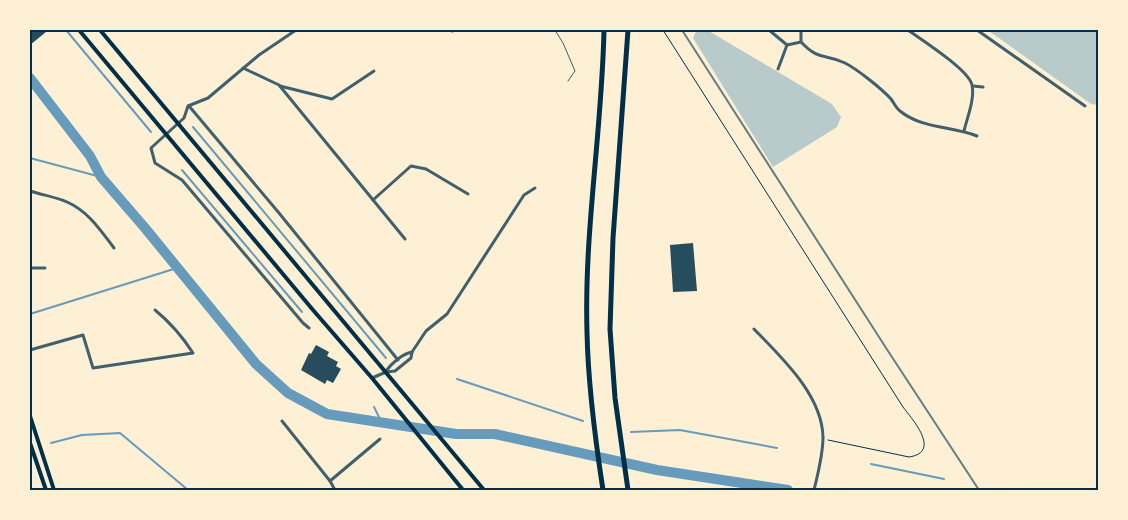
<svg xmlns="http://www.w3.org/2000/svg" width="1128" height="520" font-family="Mulish,sans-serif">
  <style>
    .green { fill: #b9caca }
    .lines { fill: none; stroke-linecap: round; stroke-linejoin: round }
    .stream { stroke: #669bbc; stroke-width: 2 }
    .river { stroke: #669bbc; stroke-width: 10 }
    .building { fill: #264d5e }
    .path { stroke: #003049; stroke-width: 1 }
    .service { stroke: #3f606c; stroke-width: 1 }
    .minor { stroke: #3f606c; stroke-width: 3 }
    .secondary { stroke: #003049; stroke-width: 4 }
    .motorway { stroke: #003049; stroke-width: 5 }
    .rail { stroke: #657d81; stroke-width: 2 }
    .neatline { fill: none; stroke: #003049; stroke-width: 2 }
  </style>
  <rect width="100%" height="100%" fill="#fdf0d5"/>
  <!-- green -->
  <g class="green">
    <path d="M 697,30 L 707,30 L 832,104 L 841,117 L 837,127 L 773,167 L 693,38 Z"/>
    <path d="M 992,30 L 1098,30 L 1098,105 L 1091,104 L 989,31 Z"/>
  </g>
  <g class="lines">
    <!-- stream -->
    <g class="stream">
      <path d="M 66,30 L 151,132"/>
      <path d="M 193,127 L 386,358"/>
      <path d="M 30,158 L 101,177"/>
      <path d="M 182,170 L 302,312"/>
      <path d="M 30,314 L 177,268"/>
      <path d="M 457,379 L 583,421"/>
      <path d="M 374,407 L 382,423"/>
      <path d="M 631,432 L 680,430 L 777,448"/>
      <path d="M 51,443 L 82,435 L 120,433 L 188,490"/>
      <path d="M 871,464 L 944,479"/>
    </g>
    <!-- river -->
    <path class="river" d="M 30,78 L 90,156 L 101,177 L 145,228 L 256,364 L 288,393 L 327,414 L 456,434 L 495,434 L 657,470 L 788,490"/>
  </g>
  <!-- building -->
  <g class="building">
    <path d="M 45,30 L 46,32 L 30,45 L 30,31 Z"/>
    <path d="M 693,243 L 697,291 L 673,292 L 670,245 Z"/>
    <path d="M 316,345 L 329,352 L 327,356 L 338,362 L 336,366 L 341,369 L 333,383 L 327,380 L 325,384 L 301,370 L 309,353 L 311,354 Z"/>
  </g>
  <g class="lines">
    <!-- path -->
    <path class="path" d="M 663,30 L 903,407 C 912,419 942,452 909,457 L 828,440"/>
    <!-- service -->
    <path class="service" d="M 555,30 L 563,43 L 575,71 L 568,81"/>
    <!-- minor -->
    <g class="minor">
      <path d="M 296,30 L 259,55 L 208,98 L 188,106 L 184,118 L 151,148 L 155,163 L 182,180 L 303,323 L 309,328"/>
      <path d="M 769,30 L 787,45 L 801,42"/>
      <path d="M 801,30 L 801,42 C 820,62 825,53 845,63 C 857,69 882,89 891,99 C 894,103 896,108 900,111 C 922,129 952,126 977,136"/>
      <path d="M 908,30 C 922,40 969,70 972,85 C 975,99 967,118 964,131"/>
      <path d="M 977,30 L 1085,106"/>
      <path d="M 452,31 L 456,30"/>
      <path d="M 243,68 L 279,85 L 405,239"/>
      <path d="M 778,69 L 787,45"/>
      <path d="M 280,86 L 332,99 L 374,71"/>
      <path d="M 973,86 L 983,87"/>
      <path d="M 189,106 L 279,213 L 398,360"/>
      <path d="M 30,191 C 42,195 56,197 67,202 C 88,211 101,231 114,248"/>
      <path d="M 373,200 L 411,166 L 426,169 L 468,194"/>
      <path d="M 30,268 L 45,268"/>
      <path d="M 754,329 C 782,358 822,395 823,437 C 823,455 818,473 814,490"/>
      <path d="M 30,350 L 83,335 L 93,368 L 193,353 C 182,336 171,323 155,310"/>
      <path d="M 386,371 C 392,363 402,354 412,352"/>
      <path d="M 372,378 L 386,372 L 395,371 L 411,358 L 412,352 L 426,331 L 447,314 L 524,195 L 535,188"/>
      <path d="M 282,421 L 330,481 L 335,490"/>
      <path d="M 330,481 L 380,439"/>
    </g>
    <!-- secondary -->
    <g class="secondary">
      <path d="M 79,30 L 313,310 L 372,378 L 463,490"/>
      <path d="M 100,30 L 484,490"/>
      <path d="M 30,416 L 54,490"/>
      <path d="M 30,443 L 46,490"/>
    </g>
    <!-- motorway -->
    <g class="motorway">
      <path d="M 628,30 L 613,238 L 610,329 L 615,398 L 628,490"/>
      <path d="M 603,490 C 595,438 588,385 587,332 C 584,231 602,131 604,30"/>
    </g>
    <!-- rail -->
    <path class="rail" d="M 682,30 L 888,351 L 979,490"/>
  </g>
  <!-- border -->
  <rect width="1128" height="520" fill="none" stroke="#fdf0d5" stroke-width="62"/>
  <rect x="31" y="31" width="1066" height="458" class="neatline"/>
</svg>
